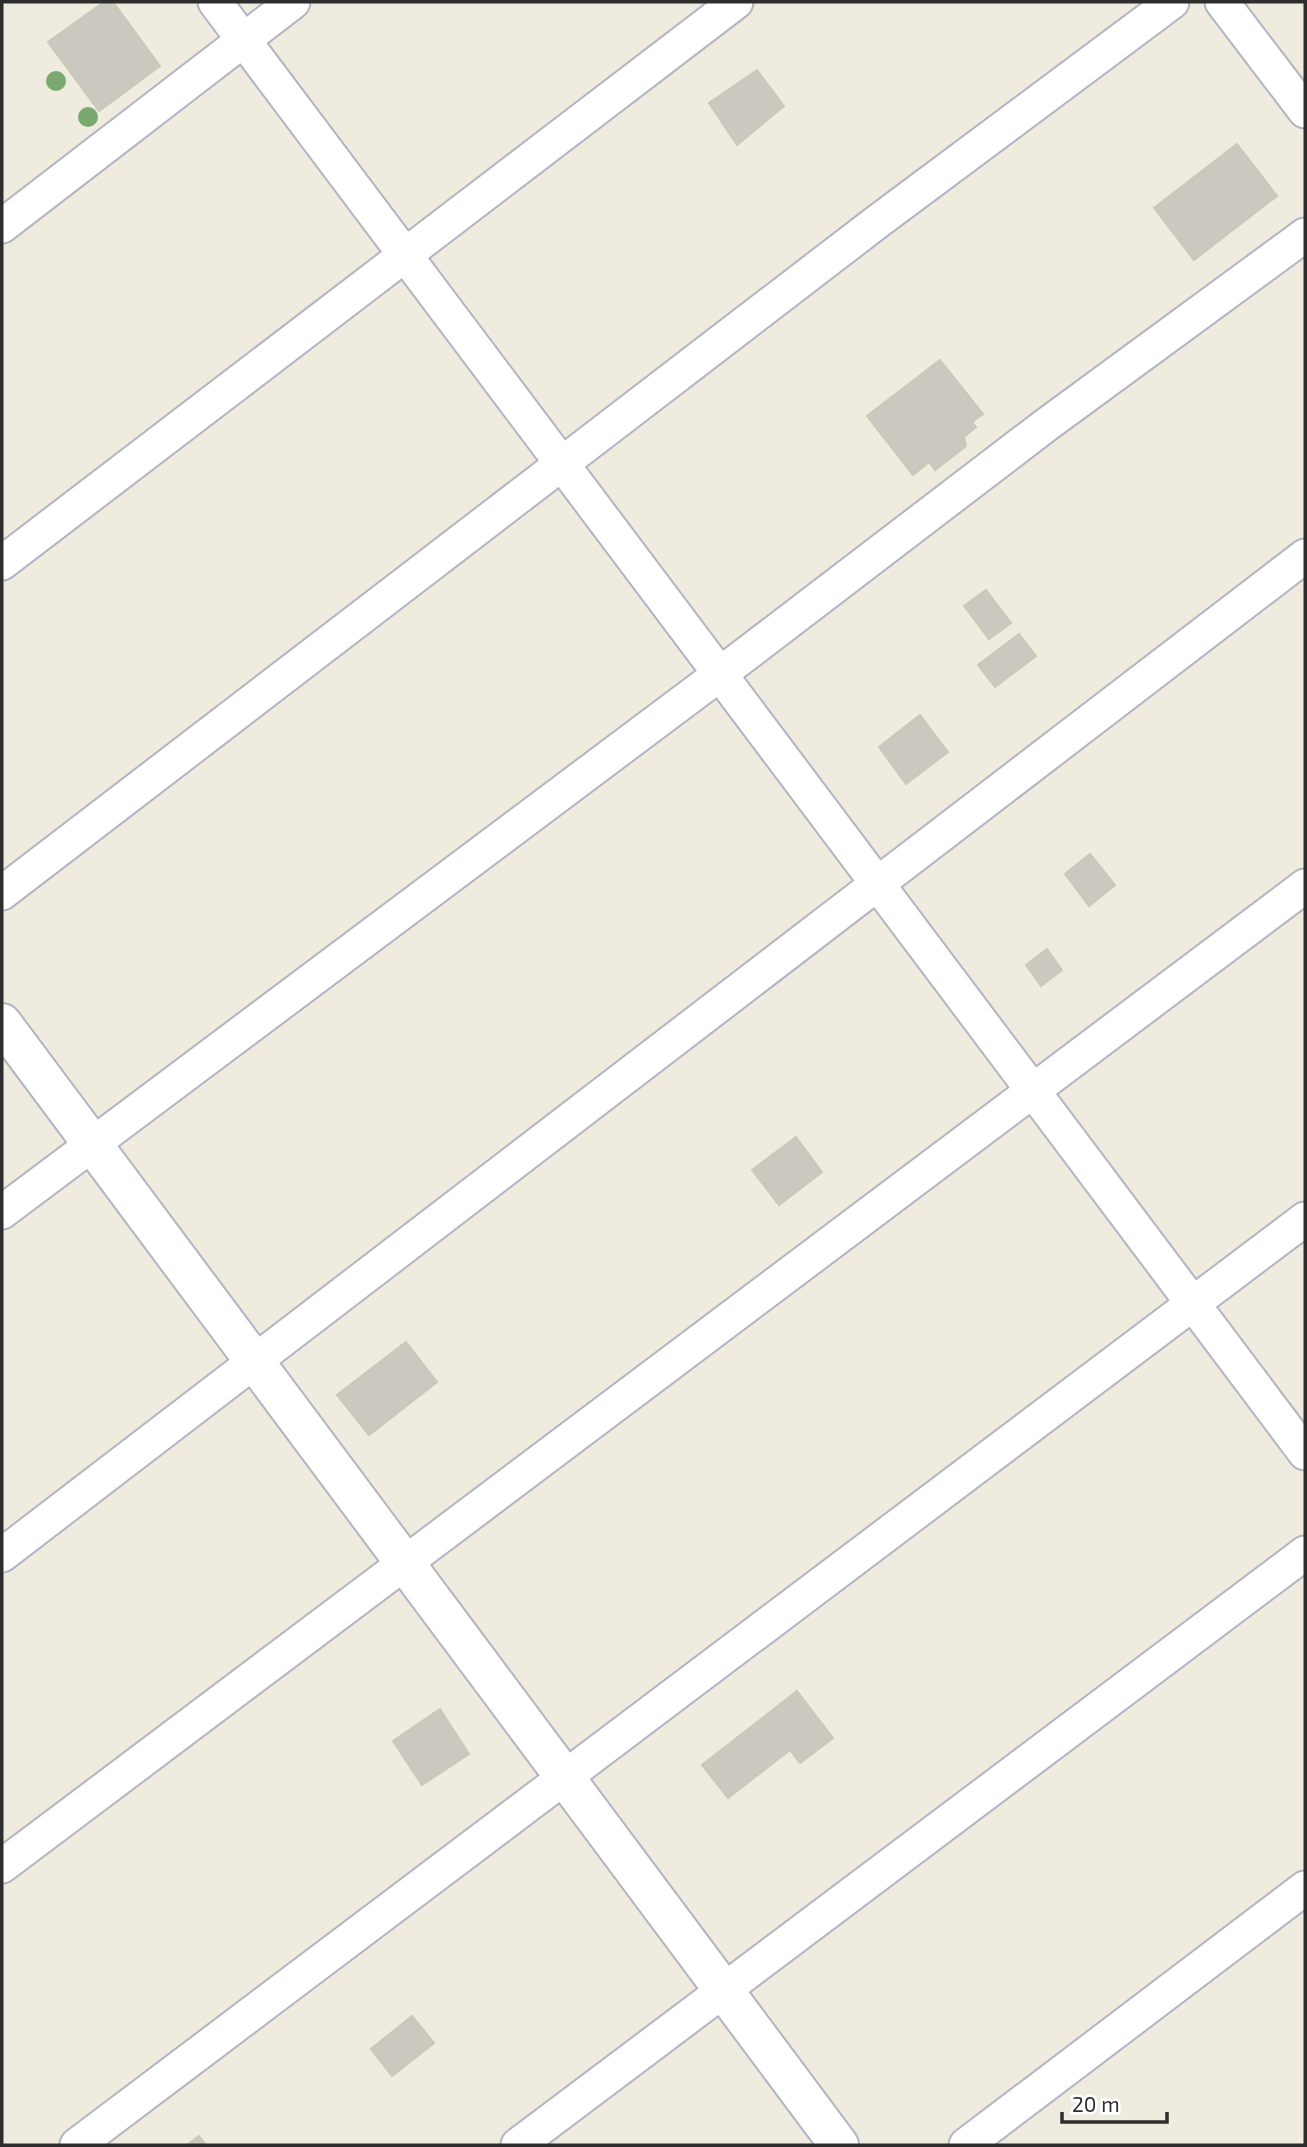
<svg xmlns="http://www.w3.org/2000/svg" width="1307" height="2147" font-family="'Exo 2',sans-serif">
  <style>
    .building { fill: #cbc8bf; stroke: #ccc8b8; stroke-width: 2 }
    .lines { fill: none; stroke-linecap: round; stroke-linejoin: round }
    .street-casing { stroke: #b3b4c2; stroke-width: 37 }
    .secondary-casing { stroke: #b3b4c2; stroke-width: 42 }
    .street { stroke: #fff; stroke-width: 33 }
    .secondary { stroke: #fff; stroke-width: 38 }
    .tree { fill: #7aa870 }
  </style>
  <rect width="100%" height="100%" fill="#f0ebdf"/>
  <!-- building -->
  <g class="building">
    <path d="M 104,2 L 113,2 L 160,66 L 99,111 L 48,42 Z"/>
    <path d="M 757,70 L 784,106 L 737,145 L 709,103 Z"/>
    <path d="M 1237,144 L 1277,196 L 1194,260 L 1154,208 Z"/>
    <path d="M 940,360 L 983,414 L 972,422 L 976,427 L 964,437 L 966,446 L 935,470 L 929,462 L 913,475 L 867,416 Z"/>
    <path d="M 986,590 L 1011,623 L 989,639 L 964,606 Z"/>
    <path d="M 1019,634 L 1036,656 L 995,687 L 978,665 Z"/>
    <path d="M 920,715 L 948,752 L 906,784 L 879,747 Z"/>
    <path d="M 1090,854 L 1115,885 L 1089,906 L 1065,874 Z"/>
    <path d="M 1047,949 L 1062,970 L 1041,986 L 1026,965 Z"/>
    <path d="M 796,1137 L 822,1172 L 779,1205 L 752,1170 Z"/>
    <path d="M 406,1342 L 437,1382 L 369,1435 L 337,1395 Z"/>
    <path d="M 797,1691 L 833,1738 L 800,1763 L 790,1750 L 728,1798 L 702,1765 Z"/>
    <path d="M 440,1709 L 469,1754 L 422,1785 L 393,1741 Z"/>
    <path d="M 412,2016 L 434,2043 L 392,2076 L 371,2049 Z"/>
    <path d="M 199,2136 L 206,2145 L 187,2145 Z"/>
  </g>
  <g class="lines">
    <!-- street casing -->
    <g class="street-casing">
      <g id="street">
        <path d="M 215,2 L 1305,1453"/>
        <path d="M 1222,2 L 1305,111"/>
        <path d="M 2,226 L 293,2"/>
        <path d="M 2,563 L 736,2"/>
        <path d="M 2,893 L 877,222 L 1172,2"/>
        <path d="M 2,1212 L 720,674 L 1046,425 L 1305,235"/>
        <path d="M 2,1555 L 1305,556"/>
        <path d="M 2,1866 L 1305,886"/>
        <path d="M 77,2145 L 1305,1219"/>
        <path d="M 518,2145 L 1305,1553"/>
        <path d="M 966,2145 L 1305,1888"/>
      </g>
    </g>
    <!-- secondary casing -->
    <g class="secondary-casing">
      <path id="secondary" d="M 2,1023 L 839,2145"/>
    </g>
    <!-- street -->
    <use href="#street" class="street"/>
    <!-- secondary -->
    <use href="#secondary" class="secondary"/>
  </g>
  <!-- trees -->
  <g class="tree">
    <circle cx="56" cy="81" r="10"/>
    <circle cx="88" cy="117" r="10"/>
  </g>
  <!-- border -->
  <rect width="1307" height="2147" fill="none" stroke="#2e2e2e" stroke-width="7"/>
  <!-- scale -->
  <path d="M1062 2112v10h105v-10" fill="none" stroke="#2e2e2e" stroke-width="3.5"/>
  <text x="1072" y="2112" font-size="21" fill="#2e2e2e" stroke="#ffffff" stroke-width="5" paint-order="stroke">20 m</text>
</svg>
